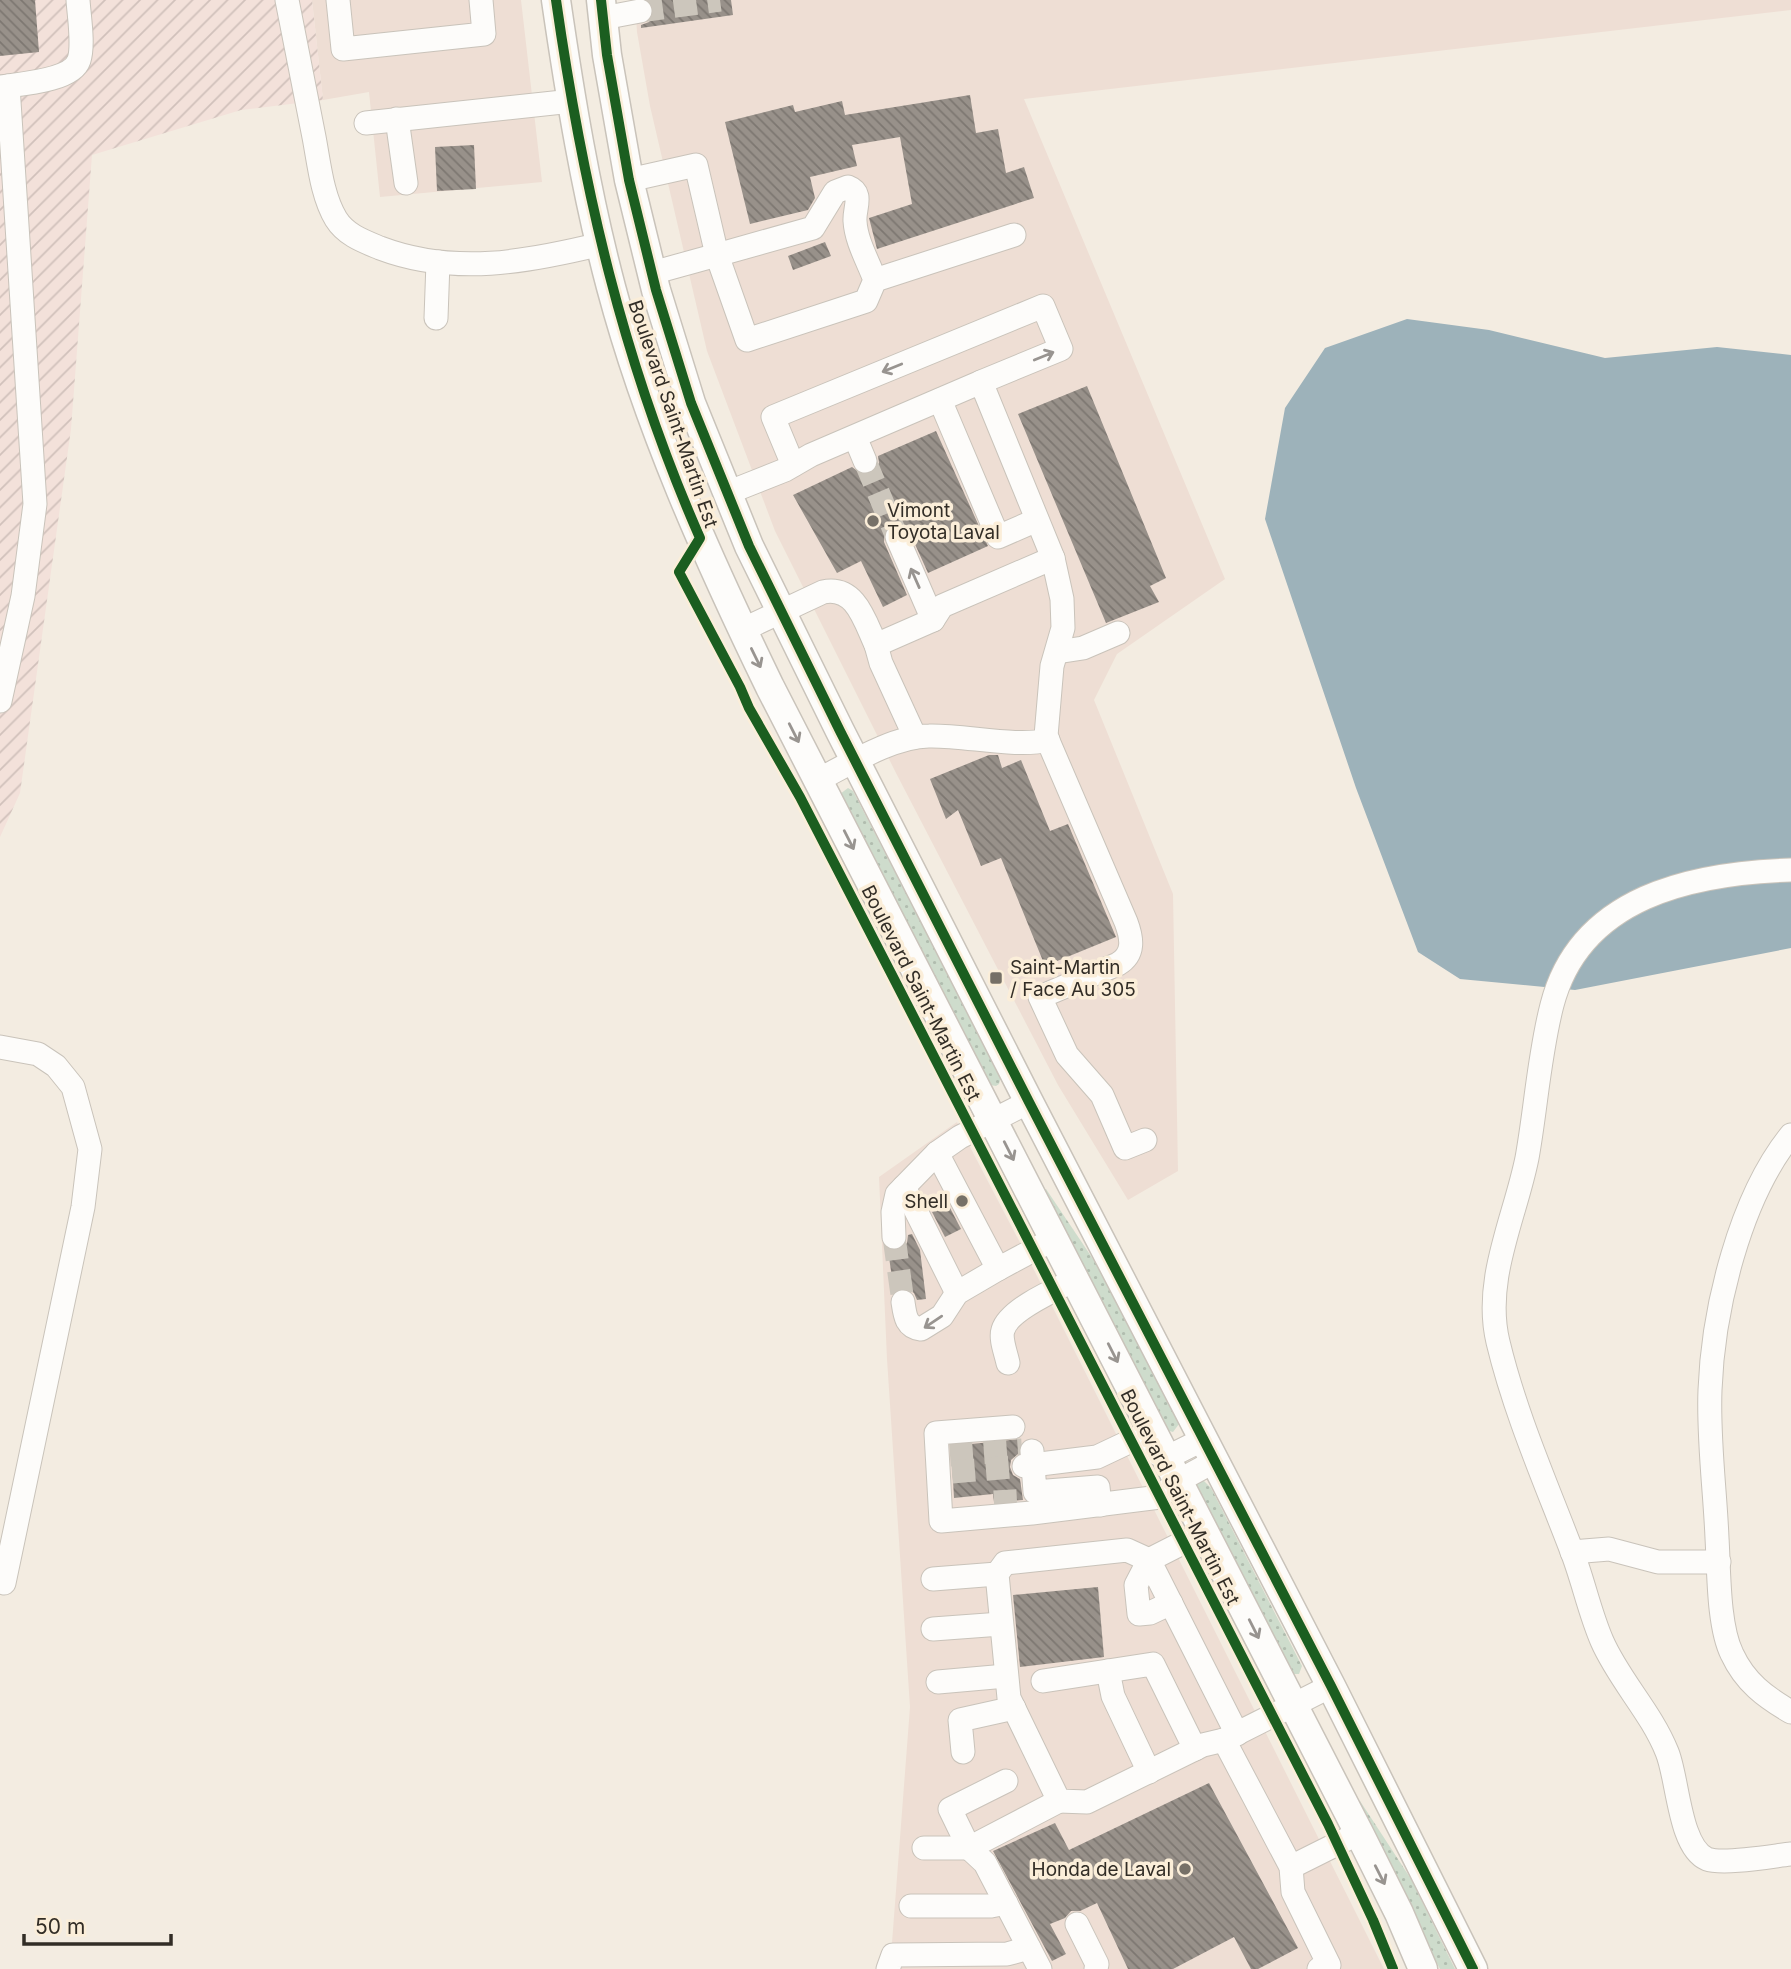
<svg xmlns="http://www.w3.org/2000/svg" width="1791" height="1969" font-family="Inter,sans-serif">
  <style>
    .commercial { fill: #eeded4 }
    .industrial { fill: url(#industrial-furrows) }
    .grass { fill: url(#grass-dots) }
    .water { fill: #9db2ba }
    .building { fill: url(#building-back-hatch) }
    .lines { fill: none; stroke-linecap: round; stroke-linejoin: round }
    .minor-tunnel { stroke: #ccc6bc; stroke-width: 23; stroke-dasharray: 23 11; stroke-linecap: butt }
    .minor-casing { stroke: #c9c3ba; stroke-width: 25 }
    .major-casing { stroke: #c9c3ba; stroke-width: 31 }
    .minor { stroke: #fdfcfa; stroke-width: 23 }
    .major { stroke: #fdfcfa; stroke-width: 28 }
    .cycleway-casing { stroke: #fbeed9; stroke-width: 15 }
    .cycleway { stroke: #1b5e20; stroke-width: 10 }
    .oneway { stroke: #989490 }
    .poi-dot { fill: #767067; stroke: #fbeed9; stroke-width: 2.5 }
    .labels { text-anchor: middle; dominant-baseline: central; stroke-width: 7; stroke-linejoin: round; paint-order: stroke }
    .street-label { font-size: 19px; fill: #322d26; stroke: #fbeed9 }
    .poi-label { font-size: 19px; fill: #322d26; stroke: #fbeed9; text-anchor: start }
  </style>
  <defs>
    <pattern id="industrial-furrows" width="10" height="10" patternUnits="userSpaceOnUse" patternTransform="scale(1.75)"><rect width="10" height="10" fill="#f3e1da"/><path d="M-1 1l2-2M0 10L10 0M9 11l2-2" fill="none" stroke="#d1c1bb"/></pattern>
    <pattern id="grass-dots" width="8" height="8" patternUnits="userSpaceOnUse" patternTransform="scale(1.75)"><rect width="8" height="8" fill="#cedccc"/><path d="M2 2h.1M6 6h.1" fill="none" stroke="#b1bdaf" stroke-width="1.8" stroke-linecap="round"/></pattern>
    <pattern id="building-back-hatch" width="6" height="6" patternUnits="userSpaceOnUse" patternTransform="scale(1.75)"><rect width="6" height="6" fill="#98918a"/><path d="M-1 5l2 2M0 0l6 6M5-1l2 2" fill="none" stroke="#7d7771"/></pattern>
  </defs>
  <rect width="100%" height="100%" fill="#f3ece1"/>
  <!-- commercial -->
  <g class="commercial">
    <path d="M 312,0 L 521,0 L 542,182 L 380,197 L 369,92 L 323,100 Z"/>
    <path d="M 635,0 L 1791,0 L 1791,10 L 1024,99 L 1225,579 L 1117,654 L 1094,700 L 1173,894 L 1178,1171 L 1128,1200 L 1058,1085 L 896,773 L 775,531 L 707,351 L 650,106 L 637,32 Z"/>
    <path d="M 957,1122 L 1029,1260 L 1384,1969 L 890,1969 L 910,1707 L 887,1359 L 879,1177 Z"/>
  </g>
  <!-- industrial -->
  <path class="industrial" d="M 0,0 L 312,0 L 323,100 L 241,110 L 92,155 L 71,429 L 20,793 L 0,837 Z"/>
  <!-- grass -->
  <g class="grass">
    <path d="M 848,788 L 853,791 L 1001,1077 L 999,1084 L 996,1086 L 990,1085 L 840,794 Z"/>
    <path d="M 1046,1189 L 1097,1265 L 1179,1424 L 1173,1432 L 1166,1430 L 1043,1190 Z"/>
    <path d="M 1203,1480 L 1211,1488 L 1302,1666 L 1299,1674 L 1292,1674 L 1195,1488 L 1196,1484 Z"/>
    <path d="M 1360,1801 L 1411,1879 L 1455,1969 L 1440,1969 L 1356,1803 Z"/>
  </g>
  <!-- water -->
  <path class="water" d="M 1407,319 L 1489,330 L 1605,358 L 1717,347 L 1791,355 L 1791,948 L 1575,990 L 1460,979 L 1418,952 L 1356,788 L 1265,519 L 1285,408 L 1325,348 Z"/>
  <!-- building -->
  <g class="building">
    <path d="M 0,0 L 35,0 L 39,52 L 0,56 Z"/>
    <path d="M 648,0 L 731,0 L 733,15 L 641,28 L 641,25 L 649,22 L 653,15 L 654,8 Z"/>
    <path d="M 970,95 L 976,133 L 998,129 L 1006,173 L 1024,167 L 1034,198 L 877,249 L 869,218 L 912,204 L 900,137 L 852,145 L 857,166 L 810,177 L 815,198 L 808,210 L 750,224 L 725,122 L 793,105 L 795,112 L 842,101 L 845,115 Z"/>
    <path d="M 474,145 L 476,189 L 437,191 L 435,147 Z"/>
    <path d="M 825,242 L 831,256 L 793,270 L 788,256 Z"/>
    <path d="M 1087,386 L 1166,578 L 1150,586 L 1159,602 L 1106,623 L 1018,414 Z"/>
    <path d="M 936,431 L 988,546 L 928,573 L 909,531 L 899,523 L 891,525 L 885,529 L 884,542 L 907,595 L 883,607 L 861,561 L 837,573 L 793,495 L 852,467 L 863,475 L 871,474 L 879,463 L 878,456 Z"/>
    <path d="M 989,755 L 998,755 L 1002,768 L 1021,760 L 1050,831 L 1068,824 L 1116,937 L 1045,966 L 1001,858 L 981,866 L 958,810 L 946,819 L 930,779 Z"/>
    <path d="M 948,1204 L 961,1229 L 945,1237 L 932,1212 Z"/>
    <path d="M 912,1234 L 920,1250 L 926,1299 L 917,1300 L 914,1293 L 908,1289 L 900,1288 L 894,1292 L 888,1250 L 895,1251 L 902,1248 L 907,1243 L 908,1235 Z"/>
    <path d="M 1021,1439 L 1018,1454 L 1011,1460 L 1010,1467 L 1013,1475 L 1020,1479 L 1023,1500 L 994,1502 L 993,1494 L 954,1498 L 951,1446 Z"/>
    <path d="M 1098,1587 L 1104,1657 L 1020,1667 L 1013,1595 Z"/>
    <path d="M 1209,1783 L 1298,1948 L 1258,1969 L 1251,1969 L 1234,1937 L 1173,1969 L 1128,1969 L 1097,1903 L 1080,1911 L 1071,1911 L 1065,1918 L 1050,1924 L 1066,1954 L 1052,1961 L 993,1851 L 1055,1823 L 1069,1850 Z"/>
  </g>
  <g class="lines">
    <!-- minor-tunnel -->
    <g class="minor-tunnel">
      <path d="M 640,11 L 720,0"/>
      <path d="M 865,461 L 897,537"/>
      <path d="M 894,1237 L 903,1302"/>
      <path d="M 950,1455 L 1022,1450"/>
      <path d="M 952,1472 L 1024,1466"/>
      <path d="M 994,1502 L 1030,1500"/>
    </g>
    <!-- minor casing -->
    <g class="minor-casing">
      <g id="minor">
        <path d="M 287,0 C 296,46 305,91 314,137 C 319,163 322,196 336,219 C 346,235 363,241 380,248 C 454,276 527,262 601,244"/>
        <path d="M 338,0 L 343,49 L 484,34 L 481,0"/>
        <path d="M 603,18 L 640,11"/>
        <path d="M 0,87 C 20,84 72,81 79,60 C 84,45 79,16 78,0"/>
        <path d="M 397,119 L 406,183"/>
        <path d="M 366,123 L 572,101"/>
        <path d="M 629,180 L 696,165 L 717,255 L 652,273"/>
        <path d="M 875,280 C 868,261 856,241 855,221 C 854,208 864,193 848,187 L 835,192 L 813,228 L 717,255 L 747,340 L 866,301 L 875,280 L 1014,235"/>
        <path d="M 436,318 L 438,262"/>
        <path d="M 940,400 L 998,537 L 1037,520"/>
        <path d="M 855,437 L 865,461"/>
        <path d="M 793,465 L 773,417 L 1043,306 L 1061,349 L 981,382"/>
        <path d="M 727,493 L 785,470 L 811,455 L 981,382 L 1053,558 L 1062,599 L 1063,628 L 1052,666 L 1046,736 L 1126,922 C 1132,938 1135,954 1118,964 L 1040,997 L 1067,1055 L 1102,1095 L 1125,1148 L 1145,1140"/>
        <path d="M 897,537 L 933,620"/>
        <path d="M 742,630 L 823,592 C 856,585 865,622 876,645 L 933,620 L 942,606 L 1053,558"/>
        <path d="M 876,645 L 881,663 L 915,737"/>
        <path d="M 1057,652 L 1083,648 L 1118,633"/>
        <path d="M 0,701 L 23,596 L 35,504 L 8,86"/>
        <path d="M 818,780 C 849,764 894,736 929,736 C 964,735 1017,748 1048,740"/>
        <path d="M 1791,870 C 1693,873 1580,896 1552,1005 C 1539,1055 1536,1108 1527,1158 C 1515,1218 1483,1280 1498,1342 C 1515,1413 1545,1481 1571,1549 C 1583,1579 1589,1611 1602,1641 C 1619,1680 1651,1712 1667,1752 C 1678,1778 1679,1847 1707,1859 C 1723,1865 1773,1856 1791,1854"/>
        <path d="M 0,1047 L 38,1054 L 56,1066 L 73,1087 L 90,1149 L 83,1207 L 4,1583"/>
        <path d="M 1029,1102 L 960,1137 L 937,1153 L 998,1269 L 1054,1239"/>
        <path d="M 1791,1135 C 1740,1198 1713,1309 1710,1390 C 1708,1439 1715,1489 1717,1538 C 1719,1570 1718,1626 1732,1654 C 1745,1682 1765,1697 1791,1712"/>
        <path d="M 904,1187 L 957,1293"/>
        <path d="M 894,1237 L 893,1212 L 897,1194 L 937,1153"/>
        <path d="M 903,1302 C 905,1316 906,1327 921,1329 L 942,1316 L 957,1293 L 998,1269"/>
        <path d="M 1008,1363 C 1006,1353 1000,1339 1003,1330 C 1009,1309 1057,1289 1075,1280"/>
        <path d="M 1013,1427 L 936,1433 L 941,1521 L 1032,1513 L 1160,1497 L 1178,1481 L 1215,1461"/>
        <path d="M 1150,1450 L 1166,1458 L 1204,1439"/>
        <path d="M 1032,1451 L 1035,1492 L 1098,1487 L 1100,1505"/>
        <path d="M 1024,1466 L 1097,1457 L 1152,1431"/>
        <path d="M 1204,1532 L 1149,1560 L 1237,1734"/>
        <path d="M 1572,1552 L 1609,1549 L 1658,1562 L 1719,1562"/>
        <path d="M 933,1579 L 997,1574"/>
        <path d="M 1171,1603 L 1150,1613 L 1139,1614 L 1136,1585 L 1149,1560 L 1127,1550 L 1005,1563 L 997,1574 L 1009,1698 L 1059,1801 L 1087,1802 L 1203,1745 L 1224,1740 L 1331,1686"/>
        <path d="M 933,1629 L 1001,1624"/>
        <path d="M 1108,1671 L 1113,1696 L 1149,1772"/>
        <path d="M 1043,1681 L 1153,1664 L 1195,1749"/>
        <path d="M 938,1682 L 1006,1676"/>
        <path d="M 1224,1740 L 1291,1867 L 1293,1892 L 1329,1965 L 1319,1969"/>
        <path d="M 963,1752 L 960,1720 L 1014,1708"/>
        <path d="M 1006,1781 L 950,1809 L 969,1848 L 985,1863 L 1040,1969"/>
        <path d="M 924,1848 L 969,1848 L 1059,1801"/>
        <path d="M 1291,1867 L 1359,1833"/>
        <path d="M 911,1906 L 991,1906 L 1006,1903"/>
        <path d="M 1077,1924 L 1097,1964 L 1096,1969"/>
        <path d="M 888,1969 L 893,1955 L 1007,1954 L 1029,1948"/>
      </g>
    </g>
    <!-- major casing -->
    <g class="major-casing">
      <g id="major">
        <path d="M 556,0 C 570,96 586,193 611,287 C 648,426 707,557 770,687 L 1359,1833 L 1399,1913 L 1423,1969"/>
        <path d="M 601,0 L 607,55 L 629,180 L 656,290 L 691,403 L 749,546 L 840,731 L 1029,1102 L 1331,1686 L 1473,1969"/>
      </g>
    </g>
    <!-- minor -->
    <use href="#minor" class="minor"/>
    <!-- major -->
    <use href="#major" class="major"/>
    <!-- cycleway casing -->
    <g class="cycleway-casing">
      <g id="cycleway">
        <path d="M 556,0 C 583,188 623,363 700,538 L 679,572 L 740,687 L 749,708 L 800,797 L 893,977 L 1328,1824 L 1373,1920 L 1393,1969"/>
        <path d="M 601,0 L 607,55 L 629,180 L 656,290 L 691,403 L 749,546 L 840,731 L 1029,1102 L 1331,1686 L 1473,1969"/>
      </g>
    </g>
    <!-- cycleway -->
    <use href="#cycleway" class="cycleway"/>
  </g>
  <!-- one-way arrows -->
  <defs><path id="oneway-shaft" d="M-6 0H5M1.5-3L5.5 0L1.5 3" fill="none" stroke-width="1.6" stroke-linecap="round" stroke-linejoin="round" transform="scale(1.75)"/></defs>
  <g class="oneway">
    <use href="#oneway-shaft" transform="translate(1044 356) rotate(-22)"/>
    <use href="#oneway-shaft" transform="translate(892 368) rotate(158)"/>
    <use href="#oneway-shaft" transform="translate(915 578) rotate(-114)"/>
    <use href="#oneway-shaft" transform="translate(756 658) rotate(64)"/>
    <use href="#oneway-shaft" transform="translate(794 733) rotate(63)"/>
    <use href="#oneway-shaft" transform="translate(849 840) rotate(63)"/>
    <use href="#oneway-shaft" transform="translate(1009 1151) rotate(63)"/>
    <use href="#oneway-shaft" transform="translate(933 1322) rotate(146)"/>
    <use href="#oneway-shaft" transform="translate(1113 1353) rotate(63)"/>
    <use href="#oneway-shaft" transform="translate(1254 1629) rotate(63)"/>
    <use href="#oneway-shaft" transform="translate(1380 1875) rotate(63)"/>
  </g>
  <!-- markers -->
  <g class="poi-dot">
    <circle cx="873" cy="521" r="7"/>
    <rect x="989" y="971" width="14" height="14" rx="3.5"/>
    <circle cx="962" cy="1201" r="7"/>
    <circle cx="1185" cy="1869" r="7"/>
  </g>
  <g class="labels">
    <!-- street labels -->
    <g class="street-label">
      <text transform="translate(673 414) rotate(71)">Boulevard Saint-Martin Est</text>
      <text transform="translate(921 993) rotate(63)">Boulevard Saint-Martin Est</text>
      <text transform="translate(1180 1497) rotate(63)">Boulevard Saint-Martin Est</text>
    </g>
    <!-- poi labels -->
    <g class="poi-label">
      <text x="887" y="510">Vimont<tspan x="887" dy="22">Toyota Laval</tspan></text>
      <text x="1010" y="967">Saint-Martin<tspan x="1010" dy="22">/ Face Au 305</tspan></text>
      <text x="948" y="1201" text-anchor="end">Shell</text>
      <text x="1171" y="1869" text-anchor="end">Honda de Laval</text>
    </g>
  </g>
  <!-- scale -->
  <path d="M24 1934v10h147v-10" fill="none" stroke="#322d26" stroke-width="3.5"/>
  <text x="35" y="1934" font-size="21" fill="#322d26" stroke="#fbeed9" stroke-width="5" paint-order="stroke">50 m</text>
</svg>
